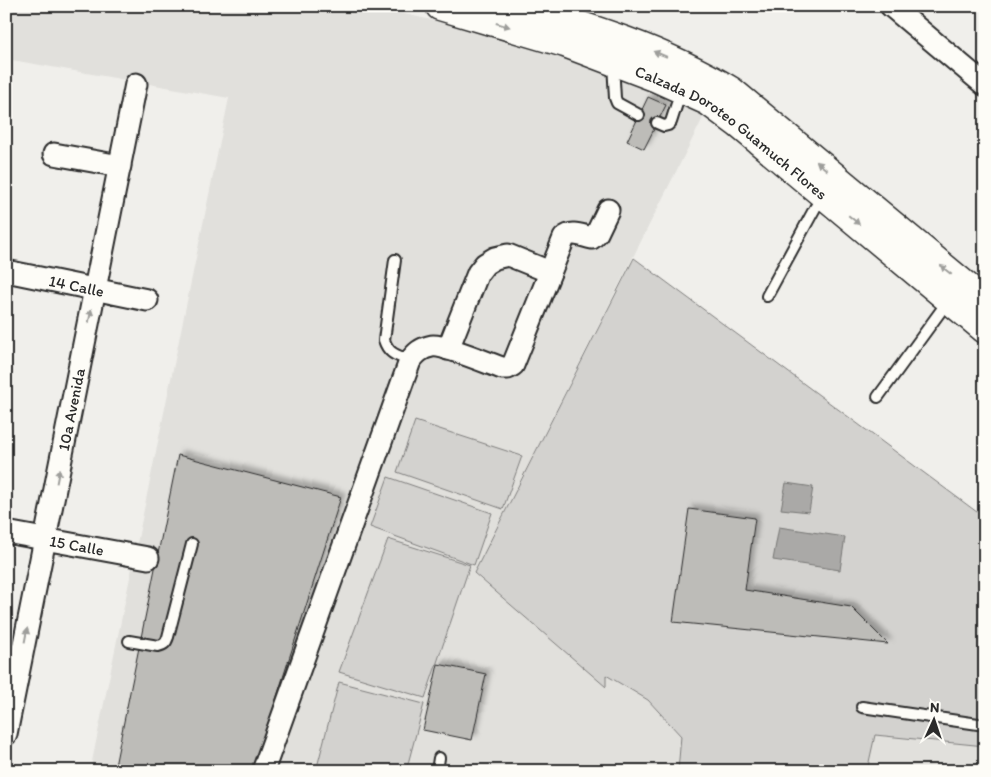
<svg xmlns="http://www.w3.org/2000/svg" width="991" height="777" font-family="Itim,sans-serif">
  <style>
    .built { fill: #e1e0dc }
    .green { fill: #d3d2cf; stroke: #7f7e7d }
    .water { fill: #aaa9a7; stroke: #777775 }
    .building { fill: #bdbcb8; stroke: #2b2b2b; filter: url(#shadow) }
    .lines { fill: none; stroke-linecap: round; stroke-linejoin: round }
    .service-casing { stroke: #2b2b2b; stroke-width: 14 }
    .minor-casing { stroke: #2b2b2b; stroke-width: 25 }
    .secondary-casing { stroke: #2b2b2b; stroke-width: 31 }
    .service { stroke: #fdfcf7; stroke-width: 10 }
    .minor { stroke: #fdfcf7; stroke-width: 21 }
    .secondary { stroke: #fdfcf7; stroke-width: 28 }
    .oneway { fill: #9e9e9b }
    .labels { text-anchor: middle; dominant-baseline: central; stroke-width: 4; stroke-linejoin: round; paint-order: stroke }
    .street-label { font-size: 16px; fill: #2b2b2b; stroke: #fdfcf7 }
  </style>
  <defs>
    <filter id="shadow"><feDropShadow dx="4.5" dy="-4.5" stdDeviation="2.5" flood-color="#0004"/></filter>
  </defs>
  <rect width="100%" height="100%" fill="#f0efeb"/>
  <filter id="ink" filterUnits="userSpaceOnUse"><feTurbulence type="fractalNoise" baseFrequency=".02" numOctaves="2"/><feDisplacementMap in="SourceGraphic" scale="10" xChannelSelector="R" yChannelSelector="G"/><feConvolveMatrix kernelMatrix="1 2 1 2 8 2 1 2 1" color-interpolation-filters="sRGB"/></filter>
  <g filter="url(#ink)">
    <!-- built -->
    <g class="built">
      <path d="M 6,6 L 368,6 L 509,37 L 684,101 L 705,114 L 474,573 L 606,686 L 606,674 L 648,700 L 681,736 L 678,771 L 90,771 L 229,98 L 6,59 Z"/>
      <path d="M 874,735 L 985,746 L 985,771 L 867,771 Z"/>
    </g>
    <!-- green -->
    <g class="green">
      <path d="M 634,258 L 985,518 L 985,746 L 875,735 L 867,771 L 678,771 L 681,736 L 648,700 L 606,675 L 606,687 L 474,573 Z"/>
      <path d="M 415,421 L 522,456 L 503,509 L 397,472 Z"/>
      <path d="M 388,477 L 492,513 L 474,565 L 370,527 Z"/>
      <path d="M 388,539 L 470,565 L 425,698 L 339,672 Z"/>
      <path d="M 339,682 L 424,704 L 406,771 L 316,771 Z"/>
    </g>
    <!-- water -->
    <g class="water">
      <path d="M 786,483 L 813,487 L 809,512 L 781,509 Z"/>
      <path d="M 779,527 L 845,537 L 840,570 L 773,560 Z"/>
    </g>
    <!-- building -->
    <g class="building">
      <path d="M 648,97 L 666,105 L 644,149 L 627,141 Z"/>
      <path d="M 178,455 L 341,497 L 253,771 L 114,771 Z"/>
      <path d="M 689,509 L 755,518 L 745,590 L 851,607 L 888,644 L 673,622 Z"/>
      <path d="M 438,664 L 486,674 L 472,740 L 423,730 Z"/>
    </g>
    <g class="lines">
      <!-- service casing -->
      <g class="service-casing">
        <g id="service">
          <path d="M 613,64 L 615,98 L 617,103 L 639,115"/>
          <path d="M 657,123 L 664,126 L 668,125 L 671,122 L 681,91"/>
          <path d="M 395,260 L 384,340 C 389,355 397,355 410,361"/>
          <path d="M 767,296 L 815,208 L 823,196"/>
          <path d="M 878,397 L 948,301"/>
          <path d="M 129,641 L 158,646 C 164,645 166,643 168,637 L 192,544"/>
          <path d="M 862,707 L 985,725"/>
          <path d="M 437,771 L 439,758"/>
        </g>
      </g>
      <!-- minor casing -->
      <g class="minor-casing">
        <g id="minor">
          <path d="M 891,6 L 985,85"/>
          <path d="M 54,154 L 120,166"/>
          <path id="s1" d="M 6,271 L 147,300"/>
          <path d="M 448,349 L 478,273 L 485,264 L 495,258 L 508,255 L 550,272"/>
          <path id="s2" d="M 6,532 L 148,558"/>
          <path id="s3" d="M 6,734 L 136,84"/>
          <path d="M 263,771 L 410,361 C 416,353 421,348 432,346 C 442,344 490,364 502,368 L 508,368 L 513,365 L 564,238 C 572,230 582,236 592,238 L 597,233 L 608,210"/>
        </g>
      </g>
      <!-- secondary casing -->
      <g class="secondary-casing">
        <g id="secondary">
          <path id="s4" d="M 440,6 L 565,43 L 657,78 L 708,101 L 739,124 L 985,329"/>
          <path d="M 515,6 C 591,28 663,50 731,91 L 985,302"/>
        </g>
      </g>
      <!-- service -->
      <use href="#service" class="service"/>
      <!-- minor -->
      <use href="#minor" class="minor"/>
      <!-- secondary -->
      <use href="#secondary" class="secondary"/>
    </g>
    <!-- one-way arrows -->
    <defs><path id="oneway-solid" d="M-6-.8H1V-3.2L6.5 0L1 3.2V.8H-6Z" transform="scale(1.25)"/></defs>
    <g class="oneway">
      <use href="#oneway-solid" transform="translate(503 25) rotate(16)"/>
      <use href="#oneway-solid" transform="translate(660 54) rotate(-158)"/>
      <use href="#oneway-solid" transform="translate(822 166) rotate(-140)"/>
      <use href="#oneway-solid" transform="translate(854 220) rotate(40)"/>
      <use href="#oneway-solid" transform="translate(946 270) rotate(-140)"/>
      <use href="#oneway-solid" transform="translate(90 316) rotate(-79)"/>
      <use href="#oneway-solid" transform="translate(58 476) rotate(-79)"/>
      <use href="#oneway-solid" transform="translate(26 635) rotate(-79)"/>
    </g>
  </g>
  <g class="labels">
    <!-- street labels -->
    <g class="street-label">
      <text stroke="none"><textPath href="#s4" startOffset="321">Calzada Doroteo Guamuch Flores</textPath></text>
      <text stroke="none"><textPath href="#s1" startOffset="72">14 Calle</textPath></text>
      <text stroke="none"><textPath href="#s3" startOffset="331">10a Avenida</textPath></text>
      <text stroke="none"><textPath href="#s2" startOffset="72">15 Calle</textPath></text>
    </g>
  </g>
  <!-- margin -->
  <rect width="991" height="777" fill="none" stroke="#fdfcf7" stroke-width="25"/>
  <rect x="12" y="12" width="966" height="752" fill="none" stroke="#2b2b2b" stroke-width="2" filter="url(#ink)"/>
  <!-- north arrow -->
  <g transform="translate(934 720) rotate(3)" stroke="#fdfcf7" stroke-width="4" paint-order="stroke">
  <path d="M0-4L9 19L0 12L-9 19Z" fill="#2b2b2b"/>
  <text y="-8" font-size="14" font-weight="bold" text-anchor="middle" fill="#2b2b2b">N</text>
  </g>
</svg>
